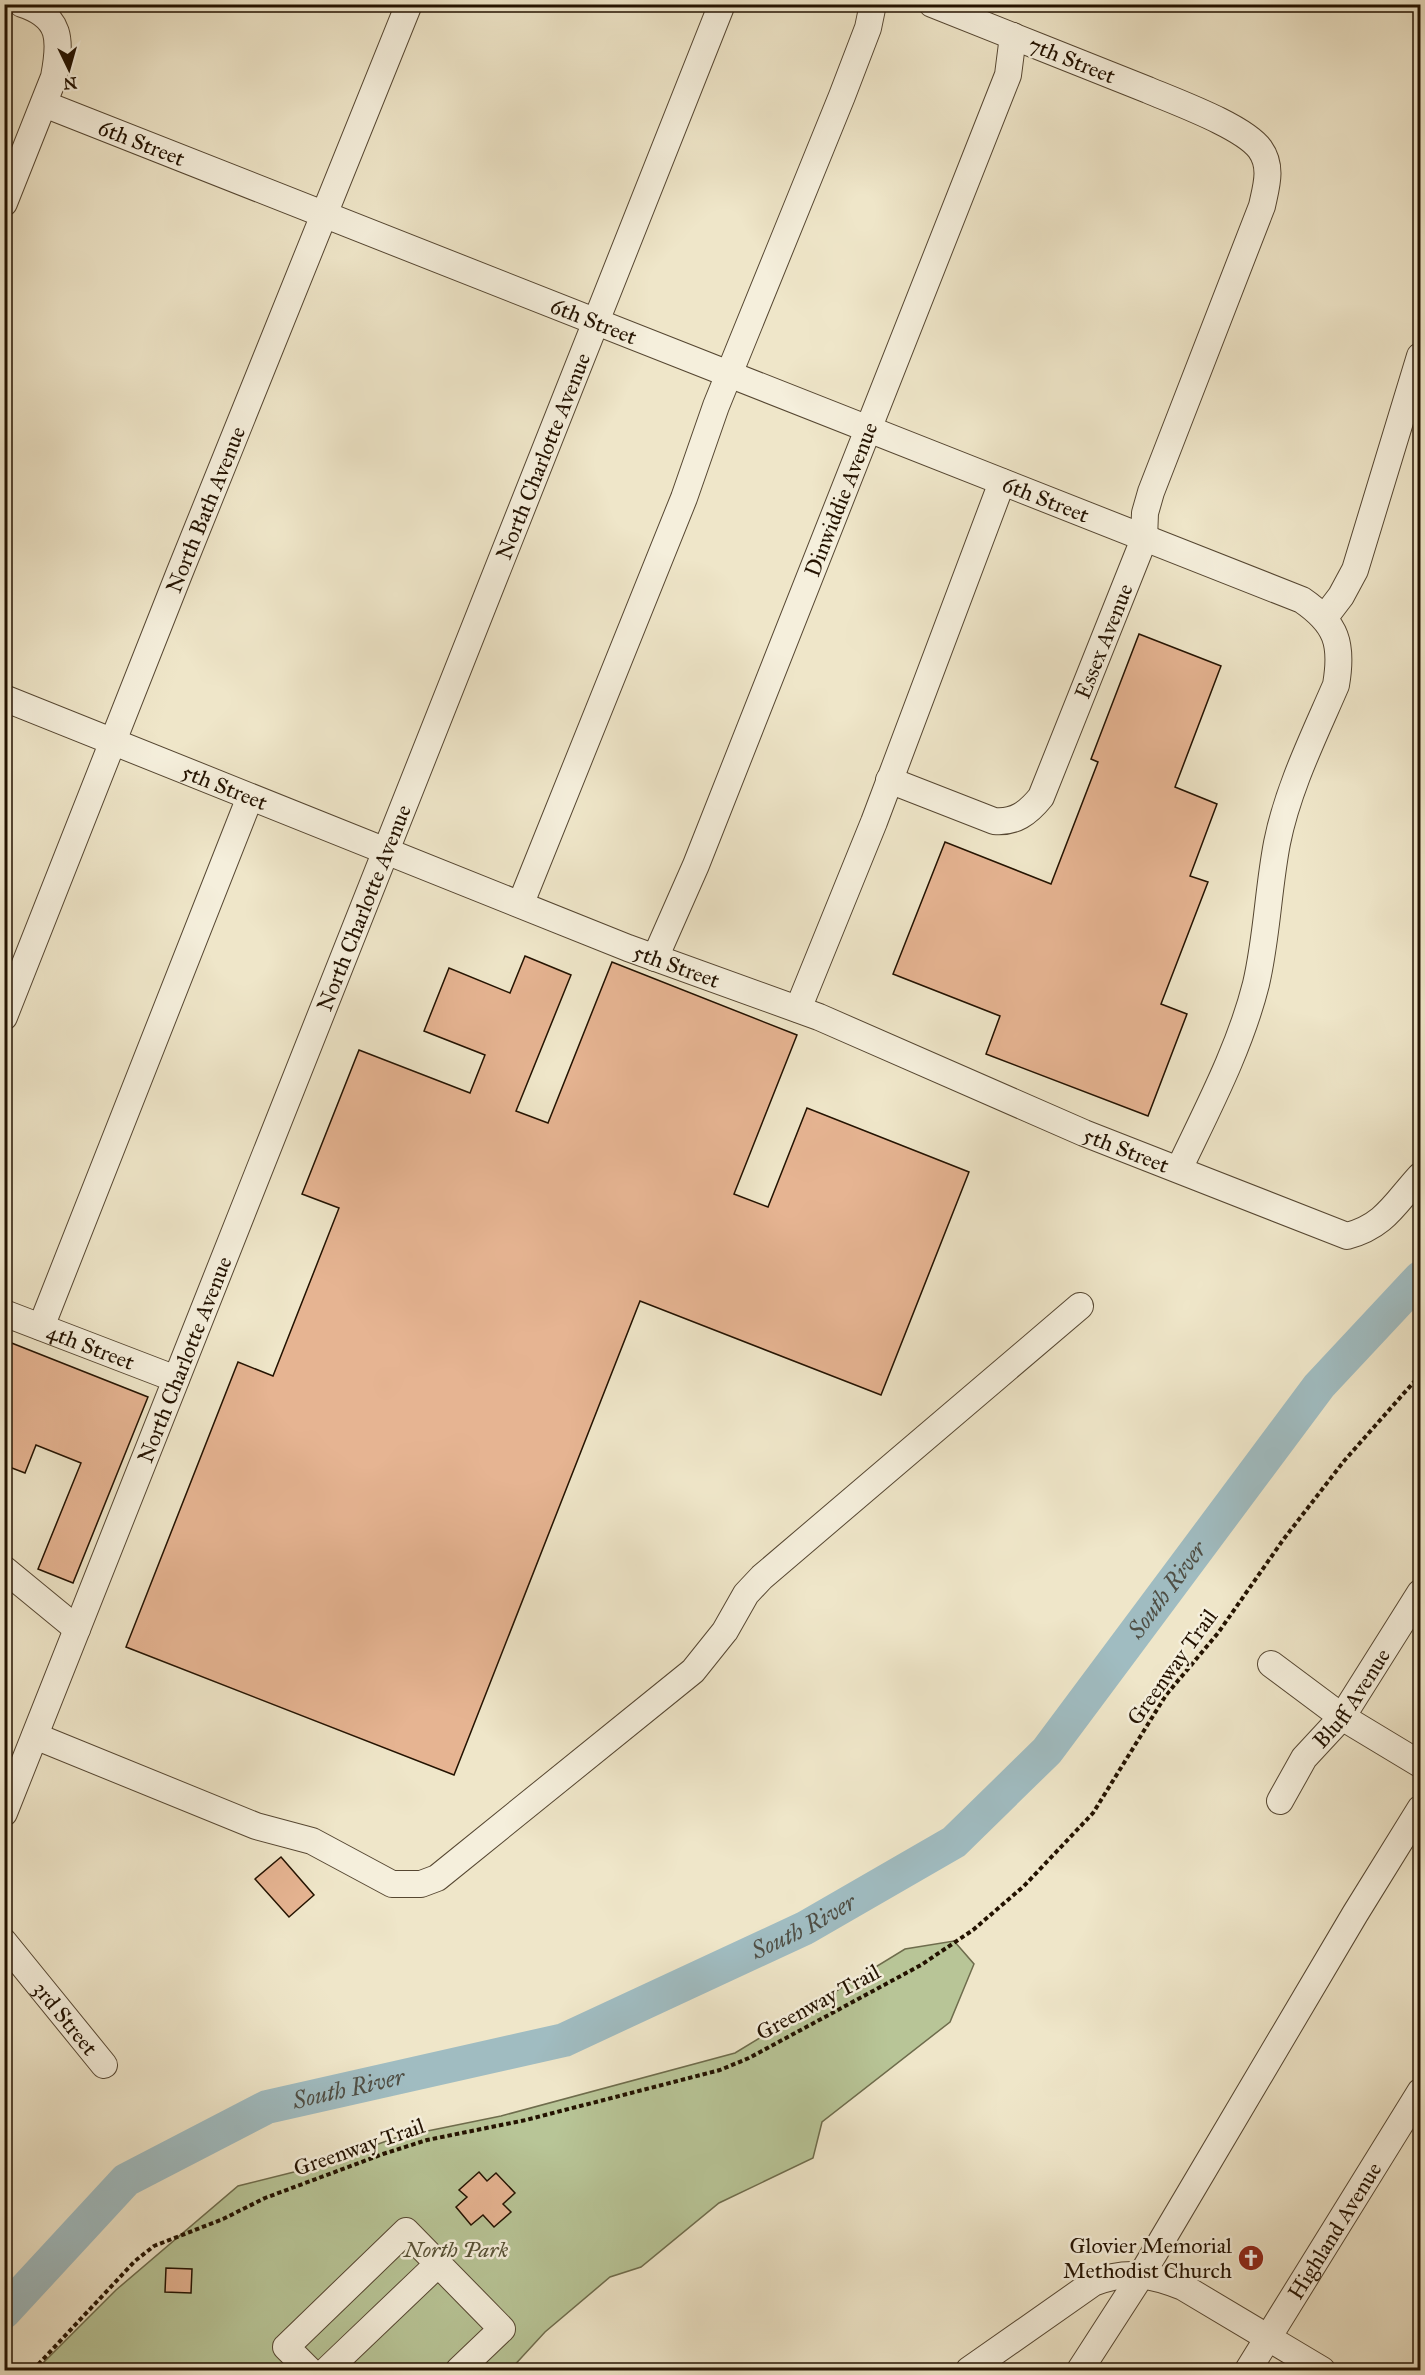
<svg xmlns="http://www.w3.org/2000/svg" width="1425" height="2375" font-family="'IM FELL Great Primer',serif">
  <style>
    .green { fill: #b8c597; stroke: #6e6c4c; stroke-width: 1.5 }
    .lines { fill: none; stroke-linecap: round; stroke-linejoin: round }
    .river { stroke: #a0bcc1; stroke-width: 34 }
    .building { fill: #e6b492; stroke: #231200; stroke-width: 1.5 }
    .minor-casing { stroke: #564732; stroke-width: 28 }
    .path { stroke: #231200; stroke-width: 4; stroke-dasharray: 4.5 3; stroke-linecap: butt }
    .minor { stroke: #f5efdc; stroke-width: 26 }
    .labels { text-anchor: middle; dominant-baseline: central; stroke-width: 5; stroke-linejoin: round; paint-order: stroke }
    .street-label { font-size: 22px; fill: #231200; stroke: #f5efdc }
    .poi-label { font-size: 22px; fill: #231200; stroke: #f5efdc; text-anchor: end }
    .park-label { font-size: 22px; font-style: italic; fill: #575135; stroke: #f5efdc }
    .water-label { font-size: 24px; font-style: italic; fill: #4f4e44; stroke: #f5efdc }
  </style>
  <rect width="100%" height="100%" fill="#efe6c9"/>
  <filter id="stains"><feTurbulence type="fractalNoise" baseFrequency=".00333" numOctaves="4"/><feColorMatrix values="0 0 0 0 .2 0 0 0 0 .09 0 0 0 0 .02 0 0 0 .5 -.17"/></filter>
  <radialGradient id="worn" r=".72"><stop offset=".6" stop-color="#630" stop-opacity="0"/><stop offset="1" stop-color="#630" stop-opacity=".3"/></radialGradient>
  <!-- green -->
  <path class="green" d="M 954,1941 L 974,1964 L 950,2022 L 822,2122 L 813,2158 L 719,2203 L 641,2267 L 610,2277 L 545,2332 L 510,2370 L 36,2370 L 116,2290 L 238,2186 L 310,2168 L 398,2137 L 501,2116 L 735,2053 L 905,1949 Z"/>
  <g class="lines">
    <!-- river -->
    <path class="river" id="s1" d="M 4,2312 L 126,2180 L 267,2107 L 564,2040 L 805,1928 L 954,1842 L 1047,1751 L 1319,1386 L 1420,1278"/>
  </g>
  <!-- building -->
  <g class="building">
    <path d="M 1139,634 L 1221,666 L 1175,787 L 1217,804 L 1190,876 L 1208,882 L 1161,1004 L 1187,1014 L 1148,1116 L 986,1054 L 1000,1016 L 893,974 L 945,842 L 1051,884 L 1098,762 L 1091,759 Z"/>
    <path d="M 525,956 L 571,975 L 516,1111 L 548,1123 L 612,962 L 797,1035 L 734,1194 L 768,1207 L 807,1108 L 969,1172 L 881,1395 L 640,1301 L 454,1775 L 126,1647 L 238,1362 L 273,1376 L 339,1208 L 302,1194 L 359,1050 L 470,1093 L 485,1055 L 424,1031 L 449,968 L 510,993 Z"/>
    <path d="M 4,1340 L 148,1397 L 73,1583 L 38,1569 L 81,1463 L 36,1445 L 25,1473 L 4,1465 Z"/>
    <path d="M 281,1857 L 314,1895 L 289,1917 L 255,1879 Z"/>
    <path d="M 479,2172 L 487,2181 L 496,2173 L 515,2193 L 503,2204 L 511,2212 L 494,2227 L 483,2215 L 471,2225 L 456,2207 L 467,2197 L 459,2190 Z"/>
    <path d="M 166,2268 L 192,2269 L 191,2293 L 165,2292 Z"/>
  </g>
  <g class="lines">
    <!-- minor casing -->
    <g class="minor-casing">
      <g id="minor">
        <path id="s2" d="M 44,104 L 1302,600 C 1337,624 1343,644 1336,685 C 1314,736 1288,788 1277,843 C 1268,890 1267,937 1256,984 C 1240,1048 1207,1110 1179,1169"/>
        <path d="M 4,203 L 54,77 C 61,40 62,17 22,4"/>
        <path d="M 1325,617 L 1341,596 L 1355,570 L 1420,356"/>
        <path id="s3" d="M 4,698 L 628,948 L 819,1017 L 1084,1133 L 1347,1236 C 1385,1226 1395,1203 1420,1176"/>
        <path id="s4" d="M 889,780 L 994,821 C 1015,823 1028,813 1041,797 L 1144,539 L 1145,513 L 1151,492 L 1262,206 C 1266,187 1273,167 1260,149 C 1243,126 1176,102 1148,90 C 1076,61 1004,33 932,4"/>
        <path d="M 521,903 L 684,498 L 716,406 L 842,96 L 868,28 L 873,4"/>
        <path id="s5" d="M 655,958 L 696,865 L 1008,75 L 1013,36"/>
        <path d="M 798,1009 L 874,822 L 1002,482"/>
        <path id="s6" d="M 4,1017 L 179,574 L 409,4"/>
        <path id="s7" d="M 4,1313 L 176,1379"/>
        <path d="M 41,1327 L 250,797"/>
        <path d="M 4,1569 L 77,1629"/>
        <path d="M 1271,1664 L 1342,1717 L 1420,1764"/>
        <path d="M 35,1736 L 256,1826 L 312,1841 L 392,1884 L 421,1884 L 437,1878 L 693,1671 L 725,1631 L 746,1594 L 762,1577 L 1080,1306"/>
        <path id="s8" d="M 1280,1801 L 1304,1758 L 1342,1717 L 1420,1593"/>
        <path id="s9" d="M 4,1813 L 722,4"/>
        <path id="s10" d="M 4,1942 L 104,2065"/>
        <path d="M 309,2370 L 286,2347 L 406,2231 L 502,2329 L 459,2370"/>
        <path d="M 327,2370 L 438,2264"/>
        <path d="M 969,2370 L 1093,2283 C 1126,2270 1151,2274 1183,2287 L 1322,2370"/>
        <path d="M 1080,2370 L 1142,2274 L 1355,1914 L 1420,1809"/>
        <path id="s11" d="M 1248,2370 L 1420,2092"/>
      </g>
    </g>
    <!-- path -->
    <path class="path" d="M 33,2370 L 135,2261 L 154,2246 L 223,2219 L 265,2198 L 383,2154 L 427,2140 L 526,2120 L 720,2070 L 749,2058 L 921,1965 L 973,1930 L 1024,1886 L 1093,1813 L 1166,1695 L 1218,1633 L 1283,1540 L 1344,1461 L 1420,1375"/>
    <!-- minor -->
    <use href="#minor" class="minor"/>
  </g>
  <!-- icons -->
  <defs>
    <g id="church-disc" transform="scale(1.35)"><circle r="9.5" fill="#8f2418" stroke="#f5efdc"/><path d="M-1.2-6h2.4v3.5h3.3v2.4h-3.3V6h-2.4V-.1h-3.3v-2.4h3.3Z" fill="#fff"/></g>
  </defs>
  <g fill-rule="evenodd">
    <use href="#church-disc" x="1251" y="2258"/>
  </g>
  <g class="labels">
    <!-- street labels -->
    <g class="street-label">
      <text transform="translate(1072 60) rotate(22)">7th Street</text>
      <text stroke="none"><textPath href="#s2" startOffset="105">6th Street</textPath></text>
      <text stroke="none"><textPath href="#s2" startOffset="591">6th Street</textPath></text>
      <text stroke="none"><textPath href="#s9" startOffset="1460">North Charlotte Avenue</textPath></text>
      <text stroke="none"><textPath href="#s5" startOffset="495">Dinwiddie Avenue</textPath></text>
      <text stroke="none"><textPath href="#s2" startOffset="1077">6th Street</textPath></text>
      <text stroke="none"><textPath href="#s6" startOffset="546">North Bath Avenue</textPath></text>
      <text stroke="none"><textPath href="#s4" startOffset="336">Essex Avenue</textPath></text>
      <text stroke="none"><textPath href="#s3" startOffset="238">5th Street</textPath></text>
      <text stroke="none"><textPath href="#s9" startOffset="974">North Charlotte Avenue</textPath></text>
      <text stroke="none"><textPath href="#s3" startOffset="724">5th Street</textPath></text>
      <text stroke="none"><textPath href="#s3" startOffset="1210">5th Street</textPath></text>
      <text stroke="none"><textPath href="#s7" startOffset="93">4th Street</textPath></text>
      <text stroke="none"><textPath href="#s9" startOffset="488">North Charlotte Avenue</textPath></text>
      <text transform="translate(1172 1667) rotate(-54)">Greenway Trail</text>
      <text stroke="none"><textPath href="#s8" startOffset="126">Bluff Avenue</textPath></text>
      <text transform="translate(818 2002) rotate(-28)">Greenway Trail</text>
      <text stroke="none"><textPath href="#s10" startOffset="98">3rd Street</textPath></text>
      <text transform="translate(359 2147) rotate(-19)">Greenway Trail</text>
      <text stroke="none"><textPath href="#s11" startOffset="164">Highland Avenue</textPath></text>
    </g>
    <!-- poi labels -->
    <g class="poi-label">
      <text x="1232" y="2245">Glovier Memorial<tspan x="1232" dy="25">Methodist Church</tspan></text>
    </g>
    <!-- park labels -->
    <g class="park-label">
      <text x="456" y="2249">North Park</text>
    </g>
    <!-- water labels -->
    <g class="water-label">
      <text stroke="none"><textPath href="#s1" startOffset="1412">South River</textPath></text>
      <text stroke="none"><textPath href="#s1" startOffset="908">South River</textPath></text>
      <text stroke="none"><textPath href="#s1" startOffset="422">South River</textPath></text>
    </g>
  </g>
  <!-- margin -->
  <rect width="1425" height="2375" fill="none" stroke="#efe6c9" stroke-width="24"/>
  <rect x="6" y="6" width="1413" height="2363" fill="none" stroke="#231200" stroke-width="3"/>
  <rect x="12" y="12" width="1401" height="2351" fill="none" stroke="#231200" stroke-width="1.5"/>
  <!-- north arrow -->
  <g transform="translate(69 69) rotate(175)" stroke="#f5efdc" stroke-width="4.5" paint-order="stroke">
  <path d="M0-4.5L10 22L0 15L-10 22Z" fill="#231200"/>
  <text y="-9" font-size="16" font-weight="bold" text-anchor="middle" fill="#231200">N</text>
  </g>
  <rect width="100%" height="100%" filter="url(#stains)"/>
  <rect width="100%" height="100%" fill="url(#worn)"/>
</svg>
